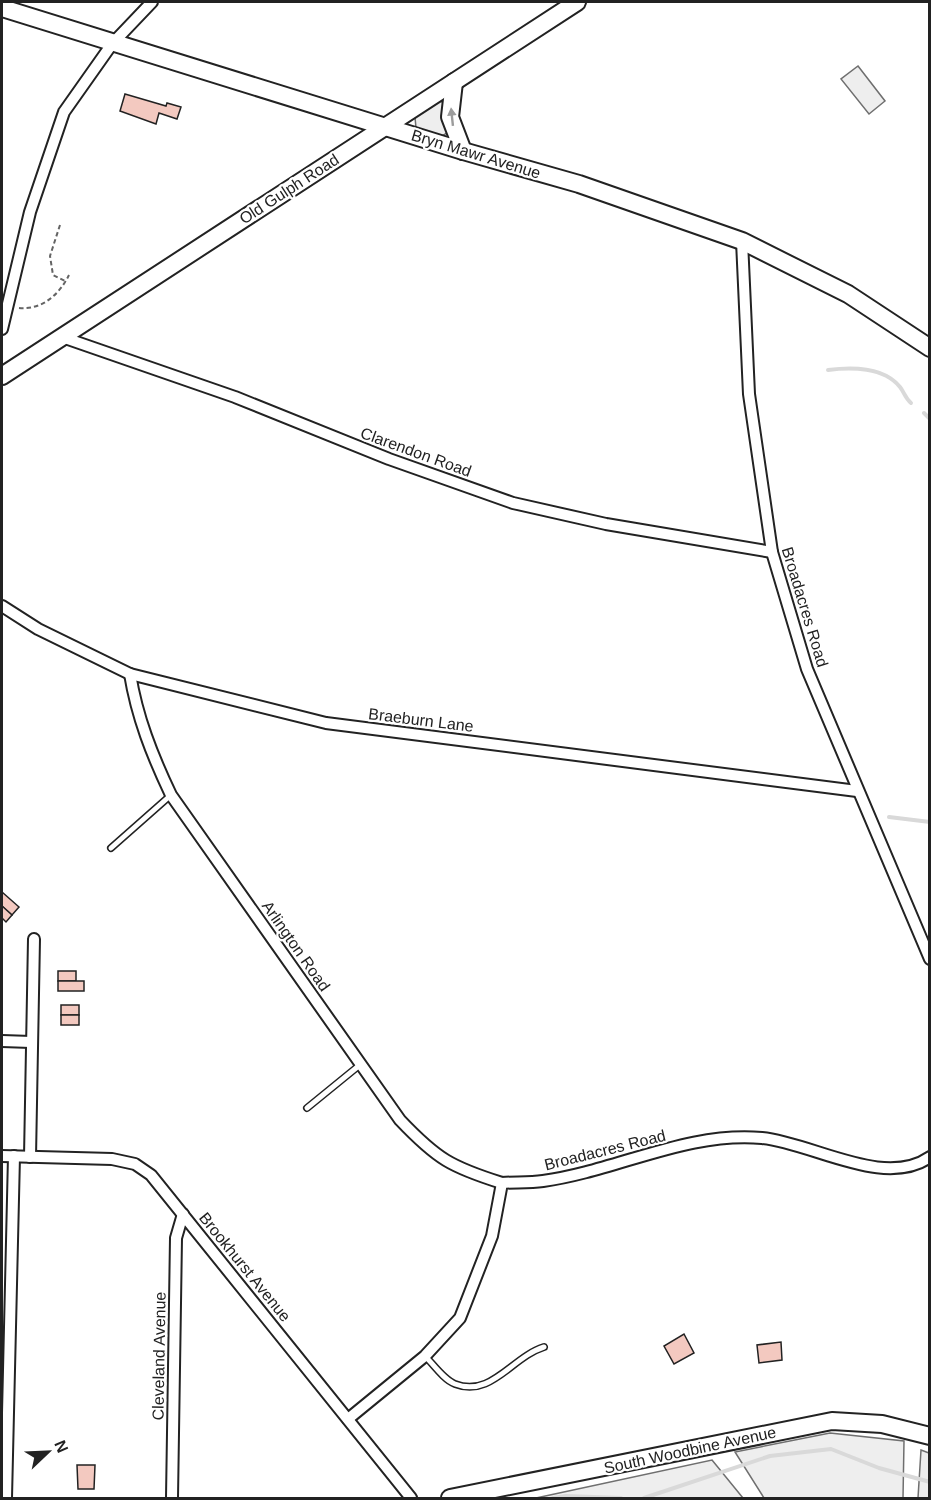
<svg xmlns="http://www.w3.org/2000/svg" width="931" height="1500" font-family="Arial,sans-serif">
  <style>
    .green { fill: #eee; stroke: #6f6f6f; stroke-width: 1.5 }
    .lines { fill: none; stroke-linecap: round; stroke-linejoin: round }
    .stream { stroke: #d9d9d9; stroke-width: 4 }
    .building { fill: #f3c9c0; stroke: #222; stroke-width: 1.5 }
    .lane-casing { stroke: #222; stroke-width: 8 }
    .street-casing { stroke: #222; stroke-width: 14 }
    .secondary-casing { stroke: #222; stroke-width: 20 }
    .path { stroke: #646464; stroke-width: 2; stroke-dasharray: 4.5 3; stroke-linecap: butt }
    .lane { stroke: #fff; stroke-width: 5 }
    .street { stroke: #fff; stroke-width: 10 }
    .secondary { stroke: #fff; stroke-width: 16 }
    .oneway { fill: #9c9c9c }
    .labels { text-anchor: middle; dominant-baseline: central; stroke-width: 4.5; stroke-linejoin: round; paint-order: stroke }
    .street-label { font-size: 16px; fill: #222; stroke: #fff }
  </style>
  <rect width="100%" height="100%" fill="#fff"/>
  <!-- green -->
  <g class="green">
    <path d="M 858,66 L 885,101 L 869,114 L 841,79 Z"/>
    <path d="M 440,100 L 443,103 L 442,112 L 447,133 L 442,136 L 416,128 L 415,117 Z"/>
    <path d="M 830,1433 L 904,1441 L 903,1498 L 764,1498 L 735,1452 Z"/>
    <path d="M 921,1450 L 929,1453 L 929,1498 L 918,1498 Z"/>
    <path d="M 712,1460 L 743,1498 L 536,1498 Z"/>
  </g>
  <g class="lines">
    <!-- stream -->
    <g class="stream">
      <path d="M 828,370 C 851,367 884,367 900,387 C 904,392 905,398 911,403"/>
      <path d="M 924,413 L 930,419"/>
      <path d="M 889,817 L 930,822"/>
      <path d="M 553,1498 L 566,1496 L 621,1498"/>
      <path d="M 644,1498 L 770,1456 L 831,1449 L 879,1468 L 930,1482"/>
    </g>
  </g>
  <!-- building -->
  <g class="building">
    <path d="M 125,94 L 166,106 L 167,103 L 181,107 L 177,119 L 159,113 L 156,124 L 120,111 Z"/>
    <path d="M 2,892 L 19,907 L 12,915 L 2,906 Z"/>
    <path d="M 2,906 L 12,915 L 6,922 L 2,918 Z"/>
    <rect x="58" y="971" width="18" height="10"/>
    <rect x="58" y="981" width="26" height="10"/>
    <rect x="61" y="1005" width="18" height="10"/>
    <rect x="61" y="1015" width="18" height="10"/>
    <path d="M 684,1334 L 694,1353 L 674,1364 L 664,1346 Z"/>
    <path d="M 781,1342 L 782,1360 L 759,1363 L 757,1345 Z"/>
    <path d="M 77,1465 L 95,1465 L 94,1489 L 78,1489 Z"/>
  </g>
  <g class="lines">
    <!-- lane casing -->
    <g class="lane-casing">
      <g id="lane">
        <path d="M 111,848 L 171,795"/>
        <path d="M 307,1108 L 361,1064"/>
        <path d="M 425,1356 C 433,1364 444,1380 455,1384 C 491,1398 512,1357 544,1347"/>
      </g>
    </g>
    <!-- street casing -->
    <g class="street-casing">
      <g id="street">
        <path d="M 742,241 L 749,394 L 772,552 L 807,669 L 930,959"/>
        <path d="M 2,329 L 30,212 L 64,112 L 112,44 L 152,2"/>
        <path d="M 62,337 L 235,397 L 389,459 L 513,503 L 606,524 L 772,552"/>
        <path d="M 2,606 L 38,629 L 130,674 L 326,723 L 857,791"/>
        <path d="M 130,674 C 137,717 152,755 171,795 L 400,1120 C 437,1159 451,1167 502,1183"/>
        <path d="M 2,1041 L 31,1042"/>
        <path d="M 2,1156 L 112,1159 L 135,1164 L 151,1175 L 411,1498"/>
        <path d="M 30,1157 L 34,939"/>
        <path d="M 348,1419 L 425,1356 L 460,1318 L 492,1236 L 502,1183 C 515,1182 529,1183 543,1181 C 616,1171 687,1131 762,1138 C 813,1143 884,1189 930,1157"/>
        <path d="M 6,1498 L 14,1156"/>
        <path d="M 172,1498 L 176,1238 L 183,1214"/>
      </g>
    </g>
    <!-- secondary casing -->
    <g class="secondary-casing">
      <g id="secondary">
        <path d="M 2,8 L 463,151 L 579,184 L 742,241 L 848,294 L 930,348"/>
        <path d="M 454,82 L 450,117 L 463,151"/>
        <path d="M 2,376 L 577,2"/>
        <path d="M 450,1498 L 832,1421 L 882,1424 L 930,1436"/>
      </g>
    </g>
    <!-- path -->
    <g class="path">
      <path d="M 60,225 L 50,256 L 53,275 L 65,281"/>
      <path d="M 19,308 C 42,310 59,295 69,275"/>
    </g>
    <!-- lane -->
    <use href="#lane" class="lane"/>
    <!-- street -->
    <use href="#street" class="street"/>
    <!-- secondary -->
    <use href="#secondary" class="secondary"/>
  </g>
  <!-- one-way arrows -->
  <defs><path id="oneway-solid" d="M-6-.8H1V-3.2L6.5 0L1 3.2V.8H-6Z" transform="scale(1.5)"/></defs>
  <use class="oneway" href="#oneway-solid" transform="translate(452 117) rotate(-96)"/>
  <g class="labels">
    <!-- street labels -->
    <g class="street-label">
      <text transform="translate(476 154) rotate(17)">Bryn Mawr Avenue</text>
      <text transform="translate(289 189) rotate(-33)">Old Gulph Road</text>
      <text transform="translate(416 452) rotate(20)">Clarendon Road</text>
      <text transform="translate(805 607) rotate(73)">Broadacres Road</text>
      <text transform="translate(421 720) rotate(7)">Braeburn Lane</text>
      <text transform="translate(296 946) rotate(55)">Arlington Road</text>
      <text transform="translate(605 1150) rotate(-14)">Broadacres Road</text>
      <text transform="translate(245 1267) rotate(51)">Brookhurst Avenue</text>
      <text transform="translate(159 1356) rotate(-89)">Cleveland Avenue</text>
      <text transform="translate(690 1450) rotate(-12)">South Woodbine Avenue</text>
    </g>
  </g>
  <!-- border -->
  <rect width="931" height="1500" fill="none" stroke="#222222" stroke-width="6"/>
  <!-- north arrow -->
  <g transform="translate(48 1452) rotate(67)" stroke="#ffffff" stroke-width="4.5" paint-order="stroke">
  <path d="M0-4.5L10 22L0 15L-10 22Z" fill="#222222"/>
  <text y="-9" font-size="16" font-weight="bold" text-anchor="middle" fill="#222222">N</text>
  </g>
</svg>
